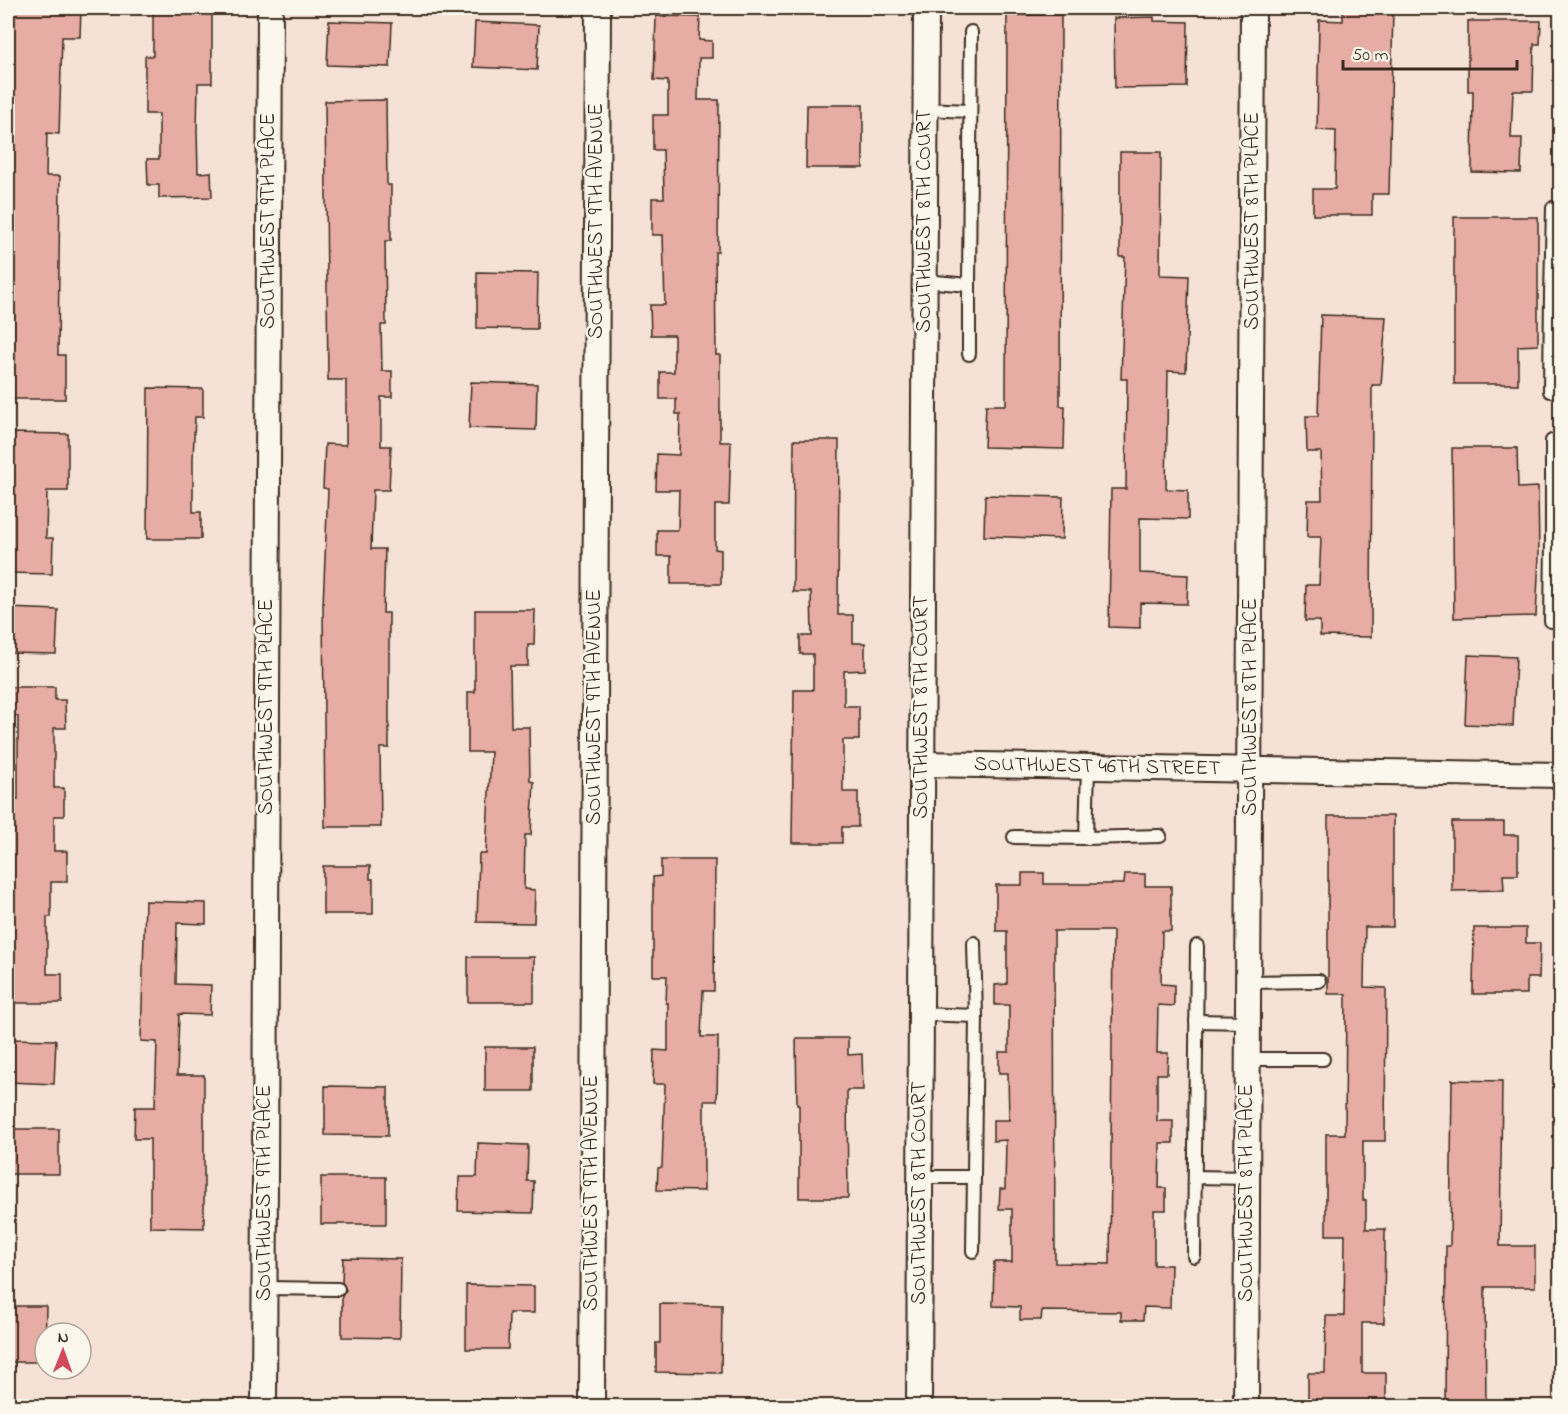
<svg xmlns="http://www.w3.org/2000/svg" width="1568" height="1414" font-family="'Indie Flower',sans-serif">
  <style>
    .building { fill: #e7ada4; stroke: #3b2a1e; stroke-width: 1.5; fill-rule: evenodd }
    .lines { fill: none; stroke-linecap: round; stroke-linejoin: round }
    .lane-casing { stroke: #3b2a1e; stroke-width: 16 }
    .street-casing { stroke: #3b2a1e; stroke-width: 28 }
    .lane { stroke: #fbf7ec; stroke-width: 12 }
    .street { stroke: #fbf7ec; stroke-width: 24 }
    .labels { text-anchor: middle; dominant-baseline: central; stroke-width: 5; stroke-linejoin: round; paint-order: stroke }
    .street-label { font-size: 21px; fill: #3b2a1e; stroke: #fbf7ec }
  </style>
  <rect width="100%" height="100%" fill="#f5e1d6"/>
  <filter id="ink" filterUnits="userSpaceOnUse"><feTurbulence type="fractalNoise" baseFrequency=".0167" numOctaves="2"/><feDisplacementMap in="SourceGraphic" scale="12" xChannelSelector="R" yChannelSelector="G"/><feConvolveMatrix kernelMatrix="1 2 1 2 8 2 1 2 1" color-interpolation-filters="sRGB"/></filter>
  <g filter="url(#ink)">
    <!-- building -->
    <g class="building">
      <path d="M 8,8 L 81,8 L 80,37 L 62,37 L 59,134 L 47,133 L 46,176 L 60,176 L 58,355 L 65,355 L 65,399 L 8,399 L 8,298 L 12,298 L 12,203 L 8,203 Z"/>
      <path d="M 153,8 L 212,8 L 212,83 L 198,83 L 197,131 L 198,173 L 211,172 L 212,197 L 159,198 L 159,185 L 148,185 L 147,159 L 159,159 L 159,114 L 145,114 L 145,56 L 153,56 Z"/>
      <path d="M 1343,8 L 1393,8 L 1389,194 L 1372,194 L 1372,215 L 1313,215 L 1313,189 L 1335,189 L 1336,131 L 1317,130 L 1319,20 L 1343,21 Z"/>
      <path d="M 1007,15 L 1061,15 L 1060,406 L 1065,406 L 1064,449 L 984,447 L 986,405 L 1006,405 Z"/>
      <path d="M 656,16 L 700,17 L 699,40 L 712,41 L 712,58 L 699,58 L 698,100 L 719,100 L 718,252 L 715,252 L 716,355 L 720,355 L 720,442 L 731,442 L 729,505 L 715,505 L 715,549 L 721,550 L 721,584 L 671,584 L 671,556 L 657,556 L 657,530 L 678,530 L 679,490 L 656,490 L 657,454 L 679,455 L 680,414 L 676,414 L 676,399 L 660,399 L 660,372 L 674,372 L 674,335 L 651,335 L 650,305 L 665,305 L 663,235 L 652,235 L 652,198 L 664,198 L 663,150 L 653,150 L 653,115 L 668,115 L 668,81 L 654,80 Z"/>
      <path d="M 1154,17 L 1154,21 L 1188,22 L 1187,87 L 1115,88 L 1114,18 Z"/>
      <path d="M 329,21 L 392,23 L 390,67 L 327,65 Z"/>
      <path d="M 1468,21 L 1541,21 L 1540,44 L 1534,44 L 1533,91 L 1513,91 L 1511,138 L 1522,138 L 1521,173 L 1472,172 L 1473,91 L 1468,91 Z"/>
      <path d="M 475,22 L 539,25 L 537,70 L 473,67 Z"/>
      <path d="M 386,100 L 387,185 L 391,185 L 391,241 L 385,241 L 386,325 L 381,325 L 382,371 L 392,371 L 392,397 L 381,397 L 381,446 L 391,446 L 389,490 L 373,490 L 371,549 L 385,549 L 383,613 L 389,613 L 389,748 L 380,748 L 381,827 L 325,827 L 323,605 L 328,489 L 323,488 L 325,444 L 346,445 L 346,380 L 328,380 L 325,101 Z"/>
      <path d="M 807,105 L 863,105 L 863,168 L 806,168 Z"/>
      <path d="M 1120,152 L 1161,152 L 1160,275 L 1189,276 L 1186,372 L 1168,371 L 1166,489 L 1188,490 L 1188,519 L 1140,518 L 1140,573 L 1188,575 L 1187,604 L 1140,603 L 1140,628 L 1109,627 L 1111,489 L 1126,489 L 1127,379 L 1121,379 L 1125,257 L 1120,257 Z"/>
      <path d="M 1454,217 L 1538,217 L 1538,345 L 1518,346 L 1518,384 L 1454,384 Z"/>
      <path d="M 477,272 L 538,273 L 537,329 L 477,328 Z"/>
      <path d="M 1321,315 L 1386,317 L 1381,385 L 1372,385 L 1371,637 L 1320,636 L 1320,621 L 1305,621 L 1306,585 L 1319,585 L 1321,537 L 1307,537 L 1308,500 L 1322,500 L 1321,452 L 1307,452 L 1306,416 L 1318,416 Z"/>
      <path d="M 471,382 L 537,384 L 536,430 L 469,428 Z"/>
      <path d="M 148,388 L 203,389 L 203,417 L 195,417 L 193,458 L 193,512 L 201,512 L 201,539 L 147,539 Z"/>
      <path d="M 8,433 L 68,434 L 68,491 L 47,491 L 46,538 L 53,538 L 52,574 L 8,573 Z"/>
      <path d="M 794,440 L 839,440 L 838,615 L 853,615 L 853,643 L 865,643 L 865,670 L 844,671 L 844,706 L 859,706 L 859,740 L 843,740 L 843,792 L 858,792 L 858,827 L 842,827 L 842,843 L 792,843 L 794,690 L 813,690 L 813,654 L 800,654 L 800,636 L 812,636 L 811,592 L 793,592 Z"/>
      <path d="M 1452,448 L 1517,448 L 1518,488 L 1538,487 L 1539,556 L 1536,616 L 1454,618 Z"/>
      <path d="M 985,495 L 1063,497 L 1062,539 L 984,536 Z"/>
      <path d="M 8,608 L 58,610 L 56,654 L 8,653 Z"/>
      <path d="M 475,610 L 535,610 L 534,645 L 528,645 L 528,666 L 510,666 L 511,727 L 529,727 L 530,781 L 534,782 L 531,835 L 525,835 L 524,889 L 535,890 L 534,923 L 477,922 L 479,854 L 486,854 L 491,752 L 468,752 L 468,692 L 475,692 Z"/>
      <path d="M 1468,655 L 1516,657 L 1513,726 L 1465,724 Z"/>
      <path d="M 8,687 L 55,687 L 55,700 L 65,700 L 66,728 L 54,728 L 54,788 L 64,788 L 64,816 L 54,816 L 54,851 L 67,851 L 67,882 L 51,882 L 51,917 L 47,917 L 47,974 L 62,974 L 62,1003 L 8,1003 L 8,799 L 18,799 L 18,716 L 8,716 Z"/>
      <path d="M 1328,816 L 1393,816 L 1393,927 L 1365,927 L 1364,987 L 1386,988 L 1385,1141 L 1363,1141 L 1363,1200 L 1366,1200 L 1366,1229 L 1385,1229 L 1384,1323 L 1362,1323 L 1362,1373 L 1386,1373 L 1386,1407 L 1308,1407 L 1308,1373 L 1325,1373 L 1326,1316 L 1344,1316 L 1345,1235 L 1326,1235 L 1326,1134 L 1345,1134 L 1346,994 L 1328,994 Z"/>
      <path d="M 1452,822 L 1504,822 L 1504,835 L 1518,835 L 1518,875 L 1503,875 L 1504,890 L 1452,891 Z"/>
      <path d="M 661,860 L 715,860 L 714,991 L 703,991 L 701,1037 L 718,1037 L 717,1101 L 704,1101 L 704,1191 L 657,1190 L 658,1168 L 662,1167 L 665,1084 L 653,1084 L 654,1050 L 668,1051 L 668,1003 L 666,1003 L 667,976 L 653,976 L 653,877 L 661,876 Z"/>
      <path d="M 323,866 L 370,866 L 370,879 L 373,879 L 373,914 L 323,914 Z"/>
      <path d="M 1022,873 L 1044,873 L 1044,884 L 1124,884 L 1125,874 L 1145,874 L 1145,886 L 1171,886 L 1171,931 L 1162,931 L 1161,984 L 1174,985 L 1174,1006 L 1158,1005 L 1157,1053 L 1168,1053 L 1167,1074 L 1157,1074 L 1157,1121 L 1173,1121 L 1173,1143 L 1160,1143 L 1159,1188 L 1166,1188 L 1166,1210 L 1154,1210 L 1154,1265 L 1171,1265 L 1170,1308 L 1144,1307 L 1143,1320 L 1121,1320 L 1121,1312 L 1042,1311 L 1041,1320 L 1020,1320 L 1020,1307 L 993,1306 L 994,1262 L 1012,1262 L 1012,1209 L 999,1209 L 1000,1189 L 1005,1189 L 1006,1140 L 993,1141 L 993,1120 L 1009,1120 L 1008,1073 L 999,1073 L 999,1052 L 1009,1052 L 1009,1005 L 995,1005 L 995,985 L 1007,984 L 1007,931 L 996,931 L 996,885 L 1022,885 ZM 1054,931 L 1113,931 L 1110,1264 L 1055,1263 Z"/>
      <path d="M 145,901 L 206,903 L 206,924 L 177,923 L 176,984 L 211,985 L 210,1015 L 179,1014 L 177,1075 L 204,1075 L 204,1228 L 150,1227 L 150,1139 L 134,1139 L 135,1107 L 155,1107 L 157,1042 L 141,1041 Z"/>
      <path d="M 1474,928 L 1526,928 L 1526,943 L 1540,943 L 1539,978 L 1527,978 L 1527,994 L 1473,994 Z"/>
      <rect x="468" y="957" width="66" height="45"/>
      <path d="M 796,1038 L 848,1038 L 848,1055 L 862,1054 L 863,1090 L 847,1090 L 848,1198 L 799,1198 L 799,1105 L 797,1105 Z"/>
      <path d="M 8,1039 L 56,1040 L 54,1084 L 8,1082 Z"/>
      <rect x="485" y="1047" width="48" height="44"/>
      <path d="M 1452,1080 L 1502,1081 L 1500,1246 L 1535,1246 L 1535,1287 L 1485,1287 L 1486,1407 L 1445,1407 L 1446,1246 L 1450,1246 Z"/>
      <path d="M 325,1086 L 388,1087 L 388,1136 L 325,1135 Z"/>
      <rect x="8" y="1129" width="51" height="45"/>
      <path d="M 478,1143 L 528,1145 L 527,1181 L 534,1181 L 533,1213 L 458,1211 L 459,1177 L 477,1177 Z"/>
      <rect x="321" y="1177" width="65" height="47"/>
      <path d="M 343,1258 L 401,1259 L 400,1338 L 342,1337 L 342,1296 L 346,1290 L 342,1282 Z"/>
      <path d="M 466,1285 L 534,1286 L 534,1313 L 509,1313 L 508,1349 L 466,1349 Z"/>
      <path d="M 660,1304 L 722,1305 L 721,1373 L 656,1372 L 656,1343 L 660,1343 Z"/>
      <path d="M 8,1306 L 46,1306 L 45,1362 L 10,1362 Z"/>
    </g>
    <g class="lines">
      <!-- lane casing -->
      <g class="lane-casing">
        <g id="lane">
          <path d="M 925,109 L 969,111"/>
          <path d="M 924,281 L 969,285 L 971,32"/>
          <path d="M 1551,294 L 1553,208"/>
          <path d="M 969,354 L 969,285"/>
          <path d="M 1550,391 L 1551,294 L 1560,294"/>
          <path d="M 1552,441 L 1552,539 L 1560,540"/>
          <path d="M 1551,621 L 1552,539"/>
          <path d="M 1014,837 L 1086,838 L 1088,767"/>
          <path d="M 1086,838 L 1160,836"/>
          <path d="M 974,943 L 976,1016"/>
          <path d="M 1249,982 L 1319,981"/>
          <path d="M 921,1014 L 976,1016 L 973,1251"/>
          <path d="M 1196,1021 L 1249,1022"/>
          <path d="M 1248,1059 L 1323,1059"/>
          <path d="M 920,1177 L 974,1177"/>
          <path d="M 1195,1177 L 1248,1178"/>
          <path d="M 1194,1256 L 1197,946"/>
          <path d="M 264,1288 L 338,1289"/>
        </g>
      </g>
      <!-- street casing -->
      <g class="street-casing">
        <g id="street">
          <path d="M 922,764 L 1560,775"/>
          <path d="M 264,1406 L 270,8"/>
          <path d="M 592,1406 L 598,8"/>
          <path d="M 919,1406 L 926,8"/>
          <path d="M 1246,1406 L 1253,8"/>
        </g>
      </g>
      <!-- lane -->
      <use href="#lane" class="lane"/>
      <!-- street -->
      <use href="#street" class="street"/>
    </g>
  </g>
  <g class="labels">
    <!-- street labels -->
    <g class="street-label">
      <text transform="translate(269 221) rotate(-90)">SOUTHWEST 9TH PLACE</text>
      <text transform="translate(597 221) rotate(-90)">SOUTHWEST 9TH AVENUE</text>
      <text transform="translate(925 221) rotate(-90)">SOUTHWEST 8TH COURT</text>
      <text transform="translate(1253 221) rotate(-90)">SOUTHWEST 8TH PLACE</text>
      <text transform="translate(267 707) rotate(-90)">SOUTHWEST 9TH PLACE</text>
      <text transform="translate(595 707) rotate(-90)">SOUTHWEST 9TH AVENUE</text>
      <text transform="translate(922 707) rotate(-90)">SOUTHWEST 8TH COURT</text>
      <text transform="translate(1251 707) rotate(-90)">SOUTHWEST 8TH PLACE</text>
      <text transform="translate(1097 767) rotate(1)">SOUTHWEST 46TH STREET</text>
      <text transform="translate(265 1193) rotate(-90)">SOUTHWEST 9TH PLACE</text>
      <text transform="translate(592 1193) rotate(-90)">SOUTHWEST 9TH AVENUE</text>
      <text transform="translate(920 1193) rotate(-90)">SOUTHWEST 8TH COURT</text>
      <text transform="translate(1247 1193) rotate(-90)">SOUTHWEST 8TH PLACE</text>
    </g>
  </g>
  <!-- margin -->
  <rect width="1568" height="1414" fill="none" stroke="#fbf7ec" stroke-width="30"/>
  <rect x="15" y="15" width="1538" height="1384" fill="none" stroke="#3b2a1e" stroke-width="2" filter="url(#ink)"/>
  <!-- north arrow -->
  <g transform="translate(63 1351) rotate(1)"><circle r="28" fill="#fbf7ec" stroke="#aea59a" stroke-width="1.5"/>
  <path d="M0-4.5L10 22L0 15L-10 22Z" fill="#d1495b"/>
  <text y="-9" font-size="16" font-weight="bold" text-anchor="middle" fill="#3b2a1e">N</text>
  </g>
  <!-- scale -->
  <path d="M1343 60v9h174v-9" fill="none" stroke="#3b2a1e" stroke-width="3"/>
  <text x="1352" y="60" font-size="18" fill="#3b2a1e" stroke="#fbf7ec" stroke-width="4.5" paint-order="stroke">50 m</text>
</svg>
